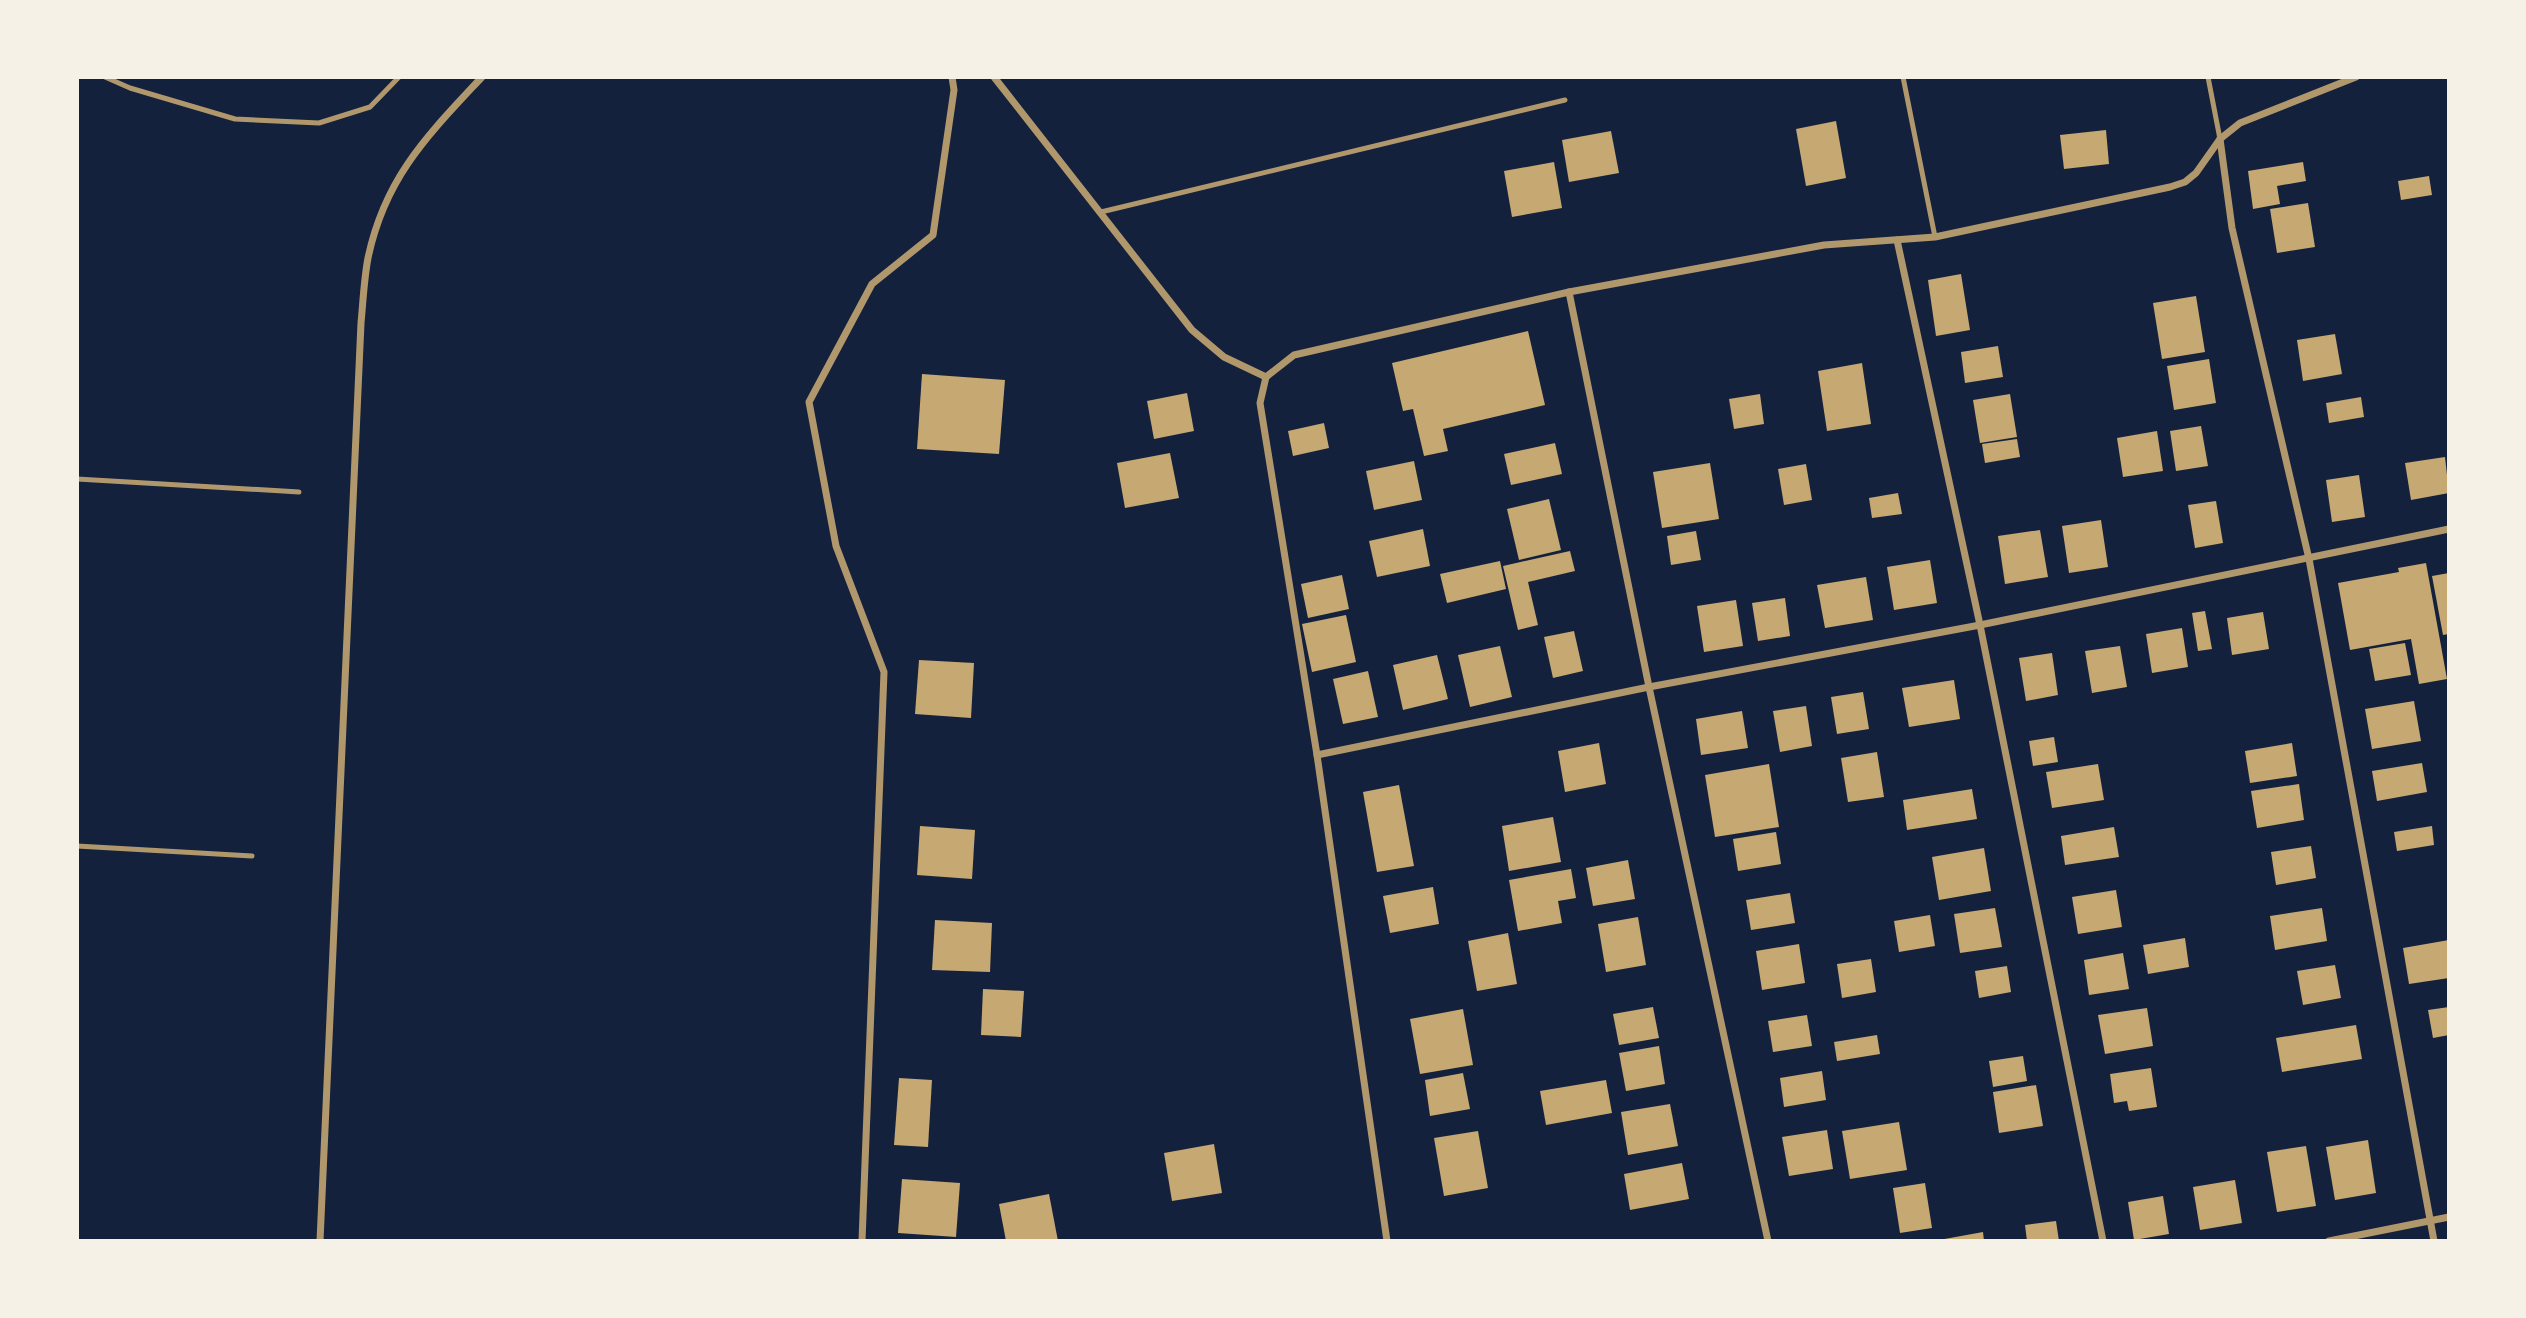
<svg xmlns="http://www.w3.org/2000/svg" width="2526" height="1318" font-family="'PT Serif',serif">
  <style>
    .building { fill: #c6a872 }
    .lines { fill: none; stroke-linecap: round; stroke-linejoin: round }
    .service { stroke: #b1986c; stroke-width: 5 }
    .minor { stroke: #b1986c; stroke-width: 7 }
  </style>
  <rect width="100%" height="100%" fill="#14213d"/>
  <!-- building -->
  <g class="building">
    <path d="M 1836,121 L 1846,178 L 1806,186 L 1796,129 Z"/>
    <path d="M 2106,130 L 2109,164 L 2064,169 L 2060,135 Z"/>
    <path d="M 1611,131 L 1619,173 L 1569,182 L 1562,140 Z"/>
    <path d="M 1554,162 L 1562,208 L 1512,217 L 1504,171 Z"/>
    <path d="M 2303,162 L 2306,181 L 2277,186 L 2280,204 L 2253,209 L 2248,171 Z"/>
    <path d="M 2429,176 L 2432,195 L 2401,200 L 2398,181 Z"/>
    <path d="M 2308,203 L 2315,247 L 2277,253 L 2270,209 Z"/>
    <path d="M 1961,274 L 1970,330 L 1936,336 L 1928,280 Z"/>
    <path d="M 2196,296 L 2205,352 L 2162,359 L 2153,303 Z"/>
    <path d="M 1528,331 L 1545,405 L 1443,429 L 1448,451 L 1424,456 L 1413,409 L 1403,411 L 1392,363 Z"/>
    <path d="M 2335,334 L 2342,374 L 2303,381 L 2297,340 Z"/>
    <path d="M 1998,346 L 2003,377 L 1965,383 L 1961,352 Z"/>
    <path d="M 2209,359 L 2216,403 L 2174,410 L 2167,366 Z"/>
    <path d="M 1862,363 L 1871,424 L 1827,431 L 1818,371 Z"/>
    <path d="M 922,374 L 1005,380 L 999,454 L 917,449 Z"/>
    <path d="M 1187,393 L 1194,431 L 1154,439 L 1147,401 Z"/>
    <path d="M 1760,394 L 1764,424 L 1734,429 L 1729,399 Z"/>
    <path d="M 2010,394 L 2017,437 L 1980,443 L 1973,400 Z"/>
    <path d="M 2361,397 L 2364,417 L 2329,423 L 2326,403 Z"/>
    <path d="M 1324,423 L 1329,448 L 1293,456 L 1288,431 Z"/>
    <path d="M 2201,426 L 2208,466 L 2176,471 L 2170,431 Z"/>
    <path d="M 2157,431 L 2163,471 L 2123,477 L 2117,438 Z"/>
    <path d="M 2017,439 L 2020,457 L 1985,463 L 1982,444 Z"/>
    <path d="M 1555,443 L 1562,474 L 1511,485 L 1504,454 Z"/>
    <path d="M 1170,453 L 1179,498 L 1125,508 L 1117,463 Z"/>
    <path d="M 2445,457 L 2449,493 L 2411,500 L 2405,463 Z"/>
    <path d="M 1414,461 L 1422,500 L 1374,510 L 1366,471 Z"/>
    <path d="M 1710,463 L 1719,519 L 1662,528 L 1653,472 Z"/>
    <path d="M 1806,464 L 1812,500 L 1784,505 L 1778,469 Z"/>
    <path d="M 2359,475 L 2365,517 L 2332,522 L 2326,480 Z"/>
    <path d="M 1898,493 L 1902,514 L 1872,518 L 1869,498 Z"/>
    <path d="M 1549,499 L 1561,550 L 1519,560 L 1507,509 Z"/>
    <path d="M 2216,501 L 2223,543 L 2195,548 L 2188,505 Z"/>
    <path d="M 2101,520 L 2108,567 L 2069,573 L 2062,526 Z"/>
    <path d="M 1423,529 L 1430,566 L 1377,577 L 1369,541 Z"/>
    <path d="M 2040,530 L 2048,577 L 2005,584 L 1998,536 Z"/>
    <path d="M 1696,531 L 1701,560 L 1671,565 L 1667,536 Z"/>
    <path d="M 1570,551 L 1575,571 L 1528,582 L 1538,625 L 1518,630 L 1503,566 Z"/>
    <path d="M 1930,560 L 1937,603 L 1894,610 L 1887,567 Z"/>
    <path d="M 1500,561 L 1506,589 L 1447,603 L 1440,574 Z"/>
    <path d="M 2426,563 L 2447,679 L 2419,684 L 2411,639 L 2350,650 L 2338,583 L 2399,572 L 2398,568 Z"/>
    <path d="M 2449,573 L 2449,634 L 2443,635 L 2432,576 Z"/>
    <path d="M 1342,575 L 1349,609 L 1308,618 L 1301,584 Z"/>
    <path d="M 1866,577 L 1873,620 L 1825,628 L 1817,585 Z"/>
    <path d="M 1785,598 L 1790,636 L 1758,641 L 1752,603 Z"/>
    <path d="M 1736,600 L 1743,646 L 1704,652 L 1697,606 Z"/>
    <path d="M 2205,611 L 2212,649 L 2198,651 L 2192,613 Z"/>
    <path d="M 2263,612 L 2269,649 L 2232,655 L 2227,618 Z"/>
    <path d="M 1346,615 L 1356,662 L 1312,672 L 1302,624 Z"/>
    <path d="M 2182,628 L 2188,667 L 2152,673 L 2146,634 Z"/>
    <path d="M 1574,631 L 1583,671 L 1553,678 L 1544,637 Z"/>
    <path d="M 2405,643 L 2411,675 L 2375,681 L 2369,649 Z"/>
    <path d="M 1500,646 L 1512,697 L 1470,707 L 1458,655 Z"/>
    <path d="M 2120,646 L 2127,687 L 2092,693 L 2085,651 Z"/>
    <path d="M 2052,653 L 2058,695 L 2026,701 L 2019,658 Z"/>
    <path d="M 1437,655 L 1448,699 L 1403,710 L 1393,665 Z"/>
    <path d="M 919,660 L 974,663 L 971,718 L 915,714 Z"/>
    <path d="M 1368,671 L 1378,717 L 1343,724 L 1333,679 Z"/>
    <path d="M 1954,680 L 1960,719 L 1909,727 L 1902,688 Z"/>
    <path d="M 1863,692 L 1869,729 L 1837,734 L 1831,697 Z"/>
    <path d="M 2414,701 L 2421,741 L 2372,749 L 2365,709 Z"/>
    <path d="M 1806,706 L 1812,746 L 1780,752 L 1773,711 Z"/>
    <path d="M 1742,711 L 1748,748 L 1701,755 L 1696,719 Z"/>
    <path d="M 2054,737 L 2058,762 L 2033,766 L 2029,741 Z"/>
    <path d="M 1599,743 L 1606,784 L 1565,792 L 1558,751 Z"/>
    <path d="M 2292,743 L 2297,776 L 2250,783 L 2245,751 Z"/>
    <path d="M 1877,752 L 1884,797 L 1848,802 L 1841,758 Z"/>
    <path d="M 2422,763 L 2427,792 L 2377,801 L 2372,771 Z"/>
    <path d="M 1769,764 L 1779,827 L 1715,837 L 1705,775 Z"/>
    <path d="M 2098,764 L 2104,800 L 2052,808 L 2046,772 Z"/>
    <path d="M 2299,784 L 2304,820 L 2257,828 L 2251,791 Z"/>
    <path d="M 1399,785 L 1414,866 L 1377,872 L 1363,792 Z"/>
    <path d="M 1972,789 L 1977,819 L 1907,830 L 1903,800 Z"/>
    <path d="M 1553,817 L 1561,862 L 1509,871 L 1502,826 Z"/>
    <path d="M 920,826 L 975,830 L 972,879 L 917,875 Z"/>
    <path d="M 2432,826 L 2434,845 L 2397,851 L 2394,832 Z"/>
    <path d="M 2114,827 L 2119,857 L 2065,865 L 2061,836 Z"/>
    <path d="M 1776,832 L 1781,864 L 1738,871 L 1733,839 Z"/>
    <path d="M 2311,846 L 2316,878 L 2276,885 L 2271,852 Z"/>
    <path d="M 1984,848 L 1991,891 L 1939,900 L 1932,857 Z"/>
    <path d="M 1628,860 L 1635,899 L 1593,906 L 1586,868 Z"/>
    <path d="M 1571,869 L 1576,898 L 1558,901 L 1562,923 L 1518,931 L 1509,880 Z"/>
    <path d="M 1433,887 L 1439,924 L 1390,933 L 1383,896 Z"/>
    <path d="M 2116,890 L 2122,927 L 2078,934 L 2072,897 Z"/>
    <path d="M 1790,893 L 1795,923 L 1751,930 L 1746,900 Z"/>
    <path d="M 1995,908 L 2002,947 L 1960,953 L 1954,914 Z"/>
    <path d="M 2322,908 L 2327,941 L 2275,950 L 2270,916 Z"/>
    <path d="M 1930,915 L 1935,946 L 1899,952 L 1894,921 Z"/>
    <path d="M 1638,917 L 1646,965 L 1606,972 L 1598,924 Z"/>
    <path d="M 935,920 L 992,923 L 990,972 L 932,970 Z"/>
    <path d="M 1508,933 L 1517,984 L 1477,991 L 1468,941 Z"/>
    <path d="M 2185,938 L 2189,967 L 2148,974 L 2143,945 Z"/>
    <path d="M 2449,940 L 2449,978 L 2409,984 L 2403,948 Z"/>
    <path d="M 1799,944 L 1805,983 L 1762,990 L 1756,951 Z"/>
    <path d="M 2123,953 L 2129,989 L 2089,995 L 2084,960 Z"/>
    <path d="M 1871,959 L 1876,992 L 1842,998 L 1837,964 Z"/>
    <path d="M 2335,965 L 2341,998 L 2303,1005 L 2297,971 Z"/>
    <path d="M 2007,966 L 2011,992 L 1979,998 L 1975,971 Z"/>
    <path d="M 983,989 L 1024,991 L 1021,1037 L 981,1035 Z"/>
    <path d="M 1653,1007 L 1659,1038 L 1619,1045 L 1613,1014 Z"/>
    <path d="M 2449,1007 L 2449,1035 L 2433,1038 L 2428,1010 Z"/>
    <path d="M 2147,1008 L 2153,1046 L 2105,1054 L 2098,1015 Z"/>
    <path d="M 1463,1009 L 1473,1065 L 1420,1074 L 1410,1019 Z"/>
    <path d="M 1807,1015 L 1812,1046 L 1773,1052 L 1768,1021 Z"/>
    <path d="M 2356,1025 L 2362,1059 L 2282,1072 L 2276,1038 Z"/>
    <path d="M 1877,1035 L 1880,1054 L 1837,1061 L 1834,1042 Z"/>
    <path d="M 1659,1046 L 1665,1084 L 1626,1091 L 1619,1053 Z"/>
    <path d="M 2023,1056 L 2027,1081 L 1993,1087 L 1989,1061 Z"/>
    <path d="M 2151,1068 L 2157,1107 L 2129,1111 L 2127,1101 L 2114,1103 L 2110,1074 Z"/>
    <path d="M 1822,1071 L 1826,1100 L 1784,1107 L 1780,1078 Z"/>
    <path d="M 1463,1073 L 1470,1109 L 1430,1116 L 1425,1080 Z"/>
    <path d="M 899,1078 L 932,1080 L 928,1147 L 894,1145 Z"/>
    <path d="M 1606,1080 L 1612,1113 L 1546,1125 L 1540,1091 Z"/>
    <path d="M 2036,1085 L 2043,1126 L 1999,1133 L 1993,1092 Z"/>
    <path d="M 1670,1104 L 1678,1146 L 1628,1155 L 1621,1112 Z"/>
    <path d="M 1899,1122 L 1907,1170 L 1850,1179 L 1842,1131 Z"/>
    <path d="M 1827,1130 L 1833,1169 L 1789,1176 L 1782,1137 Z"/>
    <path d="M 1478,1131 L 1488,1188 L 1444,1196 L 1434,1138 Z"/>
    <path d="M 2368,1140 L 2376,1193 L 2335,1200 L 2326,1147 Z"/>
    <path d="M 1214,1144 L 1222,1193 L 1172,1201 L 1164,1153 Z"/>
    <path d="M 2306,1146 L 2316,1206 L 2277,1212 L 2267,1152 Z"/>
    <path d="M 1682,1163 L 1689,1199 L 1630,1210 L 1624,1174 Z"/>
    <path d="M 902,1179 L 960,1183 L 956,1237 L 898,1233 Z"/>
    <path d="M 2235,1180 L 2242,1223 L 2200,1230 L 2193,1187 Z"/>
    <path d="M 1925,1183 L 1932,1228 L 1900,1233 L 1893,1188 Z"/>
    <path d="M 1049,1194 L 1058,1241 L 1006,1241 L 999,1204 Z"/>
    <path d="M 2163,1196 L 2169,1234 L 2134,1240 L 2128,1202 Z"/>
    <path d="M 2056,1221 L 2059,1241 L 2027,1241 L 2025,1225 Z"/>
    <path d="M 1983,1232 L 1984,1241 L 1939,1241 L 1939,1240 Z"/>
  </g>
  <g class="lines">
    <!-- service -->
    <g class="service">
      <path d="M 105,77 L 130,88 L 235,119 L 319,123 L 370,107 L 399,77"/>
      <path d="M 1903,77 L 1935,237"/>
      <path d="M 2208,77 L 2220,139"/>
      <path d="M 1101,212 L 1565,100"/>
      <path d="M 77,479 L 299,492"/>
      <path d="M 77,846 L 252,856"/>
    </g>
    <!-- minor -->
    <g class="minor">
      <path d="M 994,77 L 1192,330 L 1224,357 L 1266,377"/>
      <path d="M 2220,139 L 2232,228 L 2309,559 L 2434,1241"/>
      <path d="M 1897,240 L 1980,625 L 2103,1241"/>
      <path d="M 1569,292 L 1649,687 L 1768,1241"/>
      <path d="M 1266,377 L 1294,355 L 1569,292 L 1824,245 L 1935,237 L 2170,187 L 2185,182 L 2196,173 L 2220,139 L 2240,123 L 2356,77"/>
      <path d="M 1266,377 L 1260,403 L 1317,755 L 1387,1241"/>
      <path d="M 1317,755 L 1649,687 L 1980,625 L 2449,529"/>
      <path d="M 320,1241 L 361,323 C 363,302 364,279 368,258 C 385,177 428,135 482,77"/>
      <path d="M 862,1241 L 884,672 L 836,546 L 809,402 L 872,284 L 933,235 L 954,90 L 952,77"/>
      <path d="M 2329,1241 L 2449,1217"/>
    </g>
  </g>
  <!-- border -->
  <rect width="2526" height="1318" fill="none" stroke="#f6f1e7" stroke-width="158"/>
</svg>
